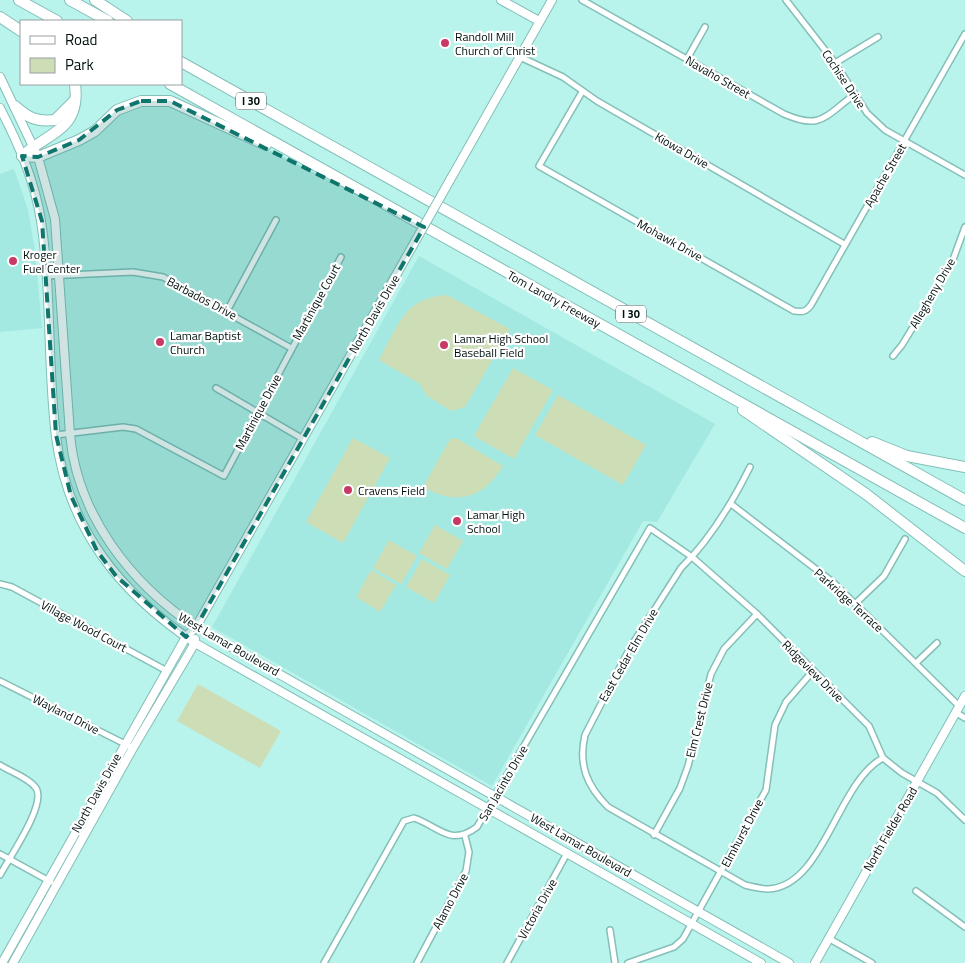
<svg xmlns="http://www.w3.org/2000/svg" width="965" height="963" font-family="'Titillium Web',sans-serif">
  <style>
    .built { fill: #a3e9e1 }
    .green { fill: #cddeb7 }
    .lines { fill: none; stroke-linecap: round; stroke-linejoin: round }
    .street-casing { stroke: #84bfb8; stroke-width: 8 }
    .secondary-casing { stroke: #84bfb8; stroke-width: 10 }
    .highway-casing { stroke: #84bfb8; stroke-width: 12 }
    .street { stroke: #fff; stroke-width: 5 }
    .secondary { stroke: #fff; stroke-width: 8 }
    .highway { stroke: #fff; stroke-width: 10 }
    .secondary-bridge-casing { stroke: #84bfb8; stroke-width: 10; stroke-linecap: butt }
    .secondary-bridge { stroke: #fff; stroke-width: 8 }
    .marked { fill: #0f766e; fill-opacity: 0.2; stroke: #0f766e; stroke-width: 4; stroke-dasharray: 10 6; stroke-linejoin: round }
    .poi-dot { fill: #c83a65; stroke: #fff; stroke-width: 2 }
    .labels { text-anchor: middle; dominant-baseline: central; stroke-width: 4.5; stroke-linejoin: round; paint-order: stroke }
    .shield { fill: #fff; stroke: #4c5857; stroke-width: 1 }
    .shield-label { font-size: 11px; font-weight: bold; fill: #00110f }
    .poi-label { font-size: 12px; fill: #00110f; stroke: #fff; text-anchor: start }
    .street-label { font-size: 12px; fill: #00110f; stroke: #fff }
  </style>
  <rect width="100%" height="100%" fill="#b8f3ec"/>
  <!-- built -->
  <g class="built">
    <path d="M 14,169 L 28,210 L 35,250 L 42,328 L 0,332 L 0,174 Z"/>
    <path d="M 419,256 L 715,424 L 657,522 L 643,521 L 492,786 L 212,627 Z"/>
  </g>
  <!-- green -->
  <g class="green">
    <path d="M 447,295 L 510,329 L 465,407 L 451,411 L 426,395 L 420,384 L 379,360 C 397,327 404,297 447,295 Z"/>
    <path d="M 513,368 L 553,390 L 514,459 L 474,436 Z"/>
    <path d="M 558,395 L 646,445 L 623,485 L 535,435 Z"/>
    <path d="M 353,438 L 390,458 L 343,543 L 306,522 Z"/>
    <path d="M 456,438 L 503,466 C 483,499 456,506 423,487 L 450,439 Z"/>
    <path d="M 435,525 L 463,541 L 447,569 L 419,553 Z"/>
    <path d="M 389,540 L 417,556 L 401,584 L 373,568 Z"/>
    <path d="M 422,559 L 450,575 L 434,603 L 406,587 Z"/>
    <path d="M 371,570 L 396,585 L 380,612 L 356,597 Z"/>
    <path d="M 198,684 L 281,731 L 260,768 L 177,721 Z"/>
  </g>
  <g class="lines">
    <!-- street casing -->
    <g class="street-casing">
      <g id="street">
        <path d="M 582,0 L 784,114 C 821,130 824,117 854,95"/>
        <path d="M 786,0 L 835,63 L 867,113 L 885,130 L 965,175"/>
        <path d="M 520,57 L 563,77 L 597,101 L 844,244"/>
        <path d="M 687,59 L 705,27"/>
        <path d="M 835,63 L 878,37"/>
        <path d="M 582,92 L 539,166 L 794,311 C 803,312 806,312 811,305 L 965,34"/>
        <path d="M 46,276 L 133,272 L 163,277 L 291,348"/>
        <path d="M 227,311 L 276,220"/>
        <path d="M 893,356 L 902,345 L 951,265 L 965,227"/>
        <path d="M 216,388 L 303,439"/>
        <path d="M 56,435 L 123,427 L 136,429 L 224,476 L 341,257"/>
        <path d="M 750,467 C 732,503 710,540 681,568 L 630,648 L 585,735 C 578,765 587,786 608,807 L 745,885 C 753,887 761,889 768,889 C 824,887 837,782 883,758"/>
        <path d="M 731,504 L 834,583 L 959,706"/>
        <path d="M 0,584 L 12,587 L 167,671"/>
        <path d="M 856,603 L 884,576 L 905,539"/>
        <path d="M 916,663 L 937,643"/>
        <path d="M 0,681 L 133,748"/>
        <path d="M 955,712 L 965,718"/>
        <path d="M 0,765 C 11,772 29,778 36,788 C 47,804 9,858 0,875"/>
        <path d="M 654,835 L 680,788 L 688,766 L 711,674 L 724,649 L 757,614"/>
        <path d="M 0,854 L 51,882"/>
        <path d="M 916,891 L 965,927"/>
        <path d="M 610,930 L 615,963"/>
        <path d="M 828,938 L 872,963"/>
        <path d="M 324,963 L 404,821 L 414,818 C 440,827 450,847 477,827 L 650,528 L 692,557 L 757,614 L 869,726 L 883,758 L 902,773 L 937,793 L 965,820"/>
        <path d="M 417,963 L 466,871 L 469,852 L 465,836"/>
        <path d="M 507,963 L 566,855"/>
        <path d="M 628,963 L 674,947 L 683,939 L 766,790 L 775,725 L 786,702 L 813,671"/>
      </g>
    </g>
    <!-- secondary casing -->
    <g class="secondary-casing">
      <g id="secondary">
        <path d="M 501,0 L 539,21"/>
        <path d="M 0,77 L 38,157 L 55,219 L 70,434 C 77,515 131,584 196,627 L 789,963"/>
        <path d="M 0,108 C 18,143 35,181 41,221 C 52,292 47,365 56,437 C 68,529 120,593 195,643 L 761,963"/>
        <path d="M 450,180 L 552,0"/>
        <path d="M 2,963 L 186,637 L 196,627 L 412,247"/>
        <path d="M 13,963 L 133,748 L 195,643 L 195,639"/>
        <path d="M 815,963 L 965,696"/>
      </g>
    </g>
    <!-- highway casing -->
    <g class="highway-casing">
      <g id="highway">
        <path d="M 19,0 L 57,21"/>
        <path d="M 70,0 L 108,21"/>
        <path d="M 95,0 L 127,21"/>
        <path d="M 0,17 L 21,31"/>
        <path d="M 181,62 L 965,500"/>
        <path d="M 170,84 L 965,528"/>
        <path d="M 15,106 C 28,118 37,122 55,120 L 74,101"/>
        <path d="M 22,156 L 38,157 L 79,140 L 95,131 L 117,110 L 141,101 L 170,101 L 266,145"/>
        <path d="M 22,156 C 49,132 81,130 75,84"/>
        <path d="M 743,410 L 866,494 L 965,571"/>
        <path d="M 872,442 L 907,456 L 965,467"/>
      </g>
    </g>
    <!-- street -->
    <use href="#street" class="street"/>
    <!-- secondary -->
    <use href="#secondary" class="secondary"/>
    <!-- highway -->
    <use href="#highway" class="highway"/>
    <!-- secondary-bridge casing -->
    <g class="secondary-bridge-casing">
      <path id="secondary-bridge" d="M 412,247 L 450,180"/>
    </g>
    <!-- secondary-bridge -->
    <use href="#secondary-bridge" class="secondary-bridge"/>
  </g>
  <!-- marked area -->
  <path class="marked" d="M 141,101 L 170,101 L 424,227 L 196,627 L 186,637 L 116,576 L 97,551 L 71,496 L 56,435 L 42,221 L 22,156 L 38,157 L 79,140 L 117,110 Z"/>
  <!-- markers -->
  <g class="poi-dot">
    <circle cx="445" cy="43" r="5"/>
    <circle cx="13" cy="261" r="5"/>
    <circle cx="160" cy="342" r="5"/>
    <circle cx="444" cy="345" r="5"/>
    <circle cx="348" cy="490" r="5"/>
    <circle cx="457" cy="521" r="5"/>
  </g>
  <g class="labels">
    <!-- shield labels -->
    <g class="shield">
      <rect x="236" y="92.5" width="30" height="17" rx="4"/>
      <rect x="616" y="305.5" width="30" height="17" rx="4"/>
    </g>
    <g class="shield-label">
      <text x="251" y="101">I 30</text>
      <text x="631" y="314">I 30</text>
    </g>
    <!-- poi labels -->
    <g class="poi-label">
      <text x="455" y="36">Randoll Mill<tspan x="455" dy="14">Church of Christ</tspan></text>
      <text x="23" y="254">Kroger<tspan x="23" dy="14">Fuel Center</tspan></text>
      <text x="170" y="335">Lamar Baptist<tspan x="170" dy="14">Church</tspan></text>
      <text x="454" y="338">Lamar High School<tspan x="454" dy="14">Baseball Field</tspan></text>
      <text x="358" y="490">Cravens Field</text>
      <text x="467" y="514">Lamar High<tspan x="467" dy="14">School</tspan></text>
    </g>
    <!-- street labels -->
    <g class="street-label">
      <text transform="translate(718 77) rotate(30)">Navaho Street</text>
      <text transform="translate(844 79) rotate(56)">Cochise Drive</text>
      <text transform="translate(682 150) rotate(30)">Kiowa Drive</text>
      <text transform="translate(885 175) rotate(-60)">Apache Street</text>
      <text transform="translate(670 240) rotate(29)">Mohawk Drive</text>
      <text transform="translate(932 293) rotate(-60)">Allegheny Drive</text>
      <text transform="translate(202 298) rotate(28)">Barbados Drive</text>
      <text transform="translate(554 299) rotate(29)">Tom Landry Freeway</text>
      <text transform="translate(316 302) rotate(-61)">Martinique Court</text>
      <text transform="translate(374 314) rotate(-60)">North Davis Drive</text>
      <text transform="translate(258 412) rotate(-62)">Martinique Drive</text>
      <text transform="translate(849 600) rotate(42)">Parkridge Terrace</text>
      <text transform="translate(84 626) rotate(28)">Village Wood Court</text>
      <text transform="translate(229 644) rotate(30)">West Lamar Boulevard</text>
      <text transform="translate(628 655) rotate(-60)">East Cedar Elm Drive</text>
      <text transform="translate(813 671) rotate(45)">Ridgeview Drive</text>
      <text transform="translate(66 714) rotate(27)">Wayland Drive</text>
      <text transform="translate(699 720) rotate(-76)">Elm Crest Drive</text>
      <text transform="translate(503 783) rotate(-60)">San Jacinto Drive</text>
      <text transform="translate(96 793) rotate(-61)">North Davis Drive</text>
      <text transform="translate(890 829) rotate(-60)">North Fielder Road</text>
      <text transform="translate(742 833) rotate(-62)">Elmhurst Drive</text>
      <text transform="translate(581 845) rotate(30)">West Lamar Boulevard</text>
      <text transform="translate(450 901) rotate(-62)">Alamo Drive</text>
      <text transform="translate(537 909) rotate(-61)">Victoria Drive</text>
    </g>
  </g>
  <!-- legend -->
  <rect x="20" y="20" width="162" height="65" fill="#ffffff" stroke="#99a09f"/>
  <rect x="30" y="36" width="25" height="8" fill="#ffffff" stroke="#99a09f"/>
  <text x="65" y="45" font-size="15" fill="#00110f">Road</text>
  <rect x="30" y="58" width="25" height="15" fill="#cddeb7" stroke="#99a09f"/>
  <text x="65" y="70" font-size="15" fill="#00110f">Park</text>
</svg>
